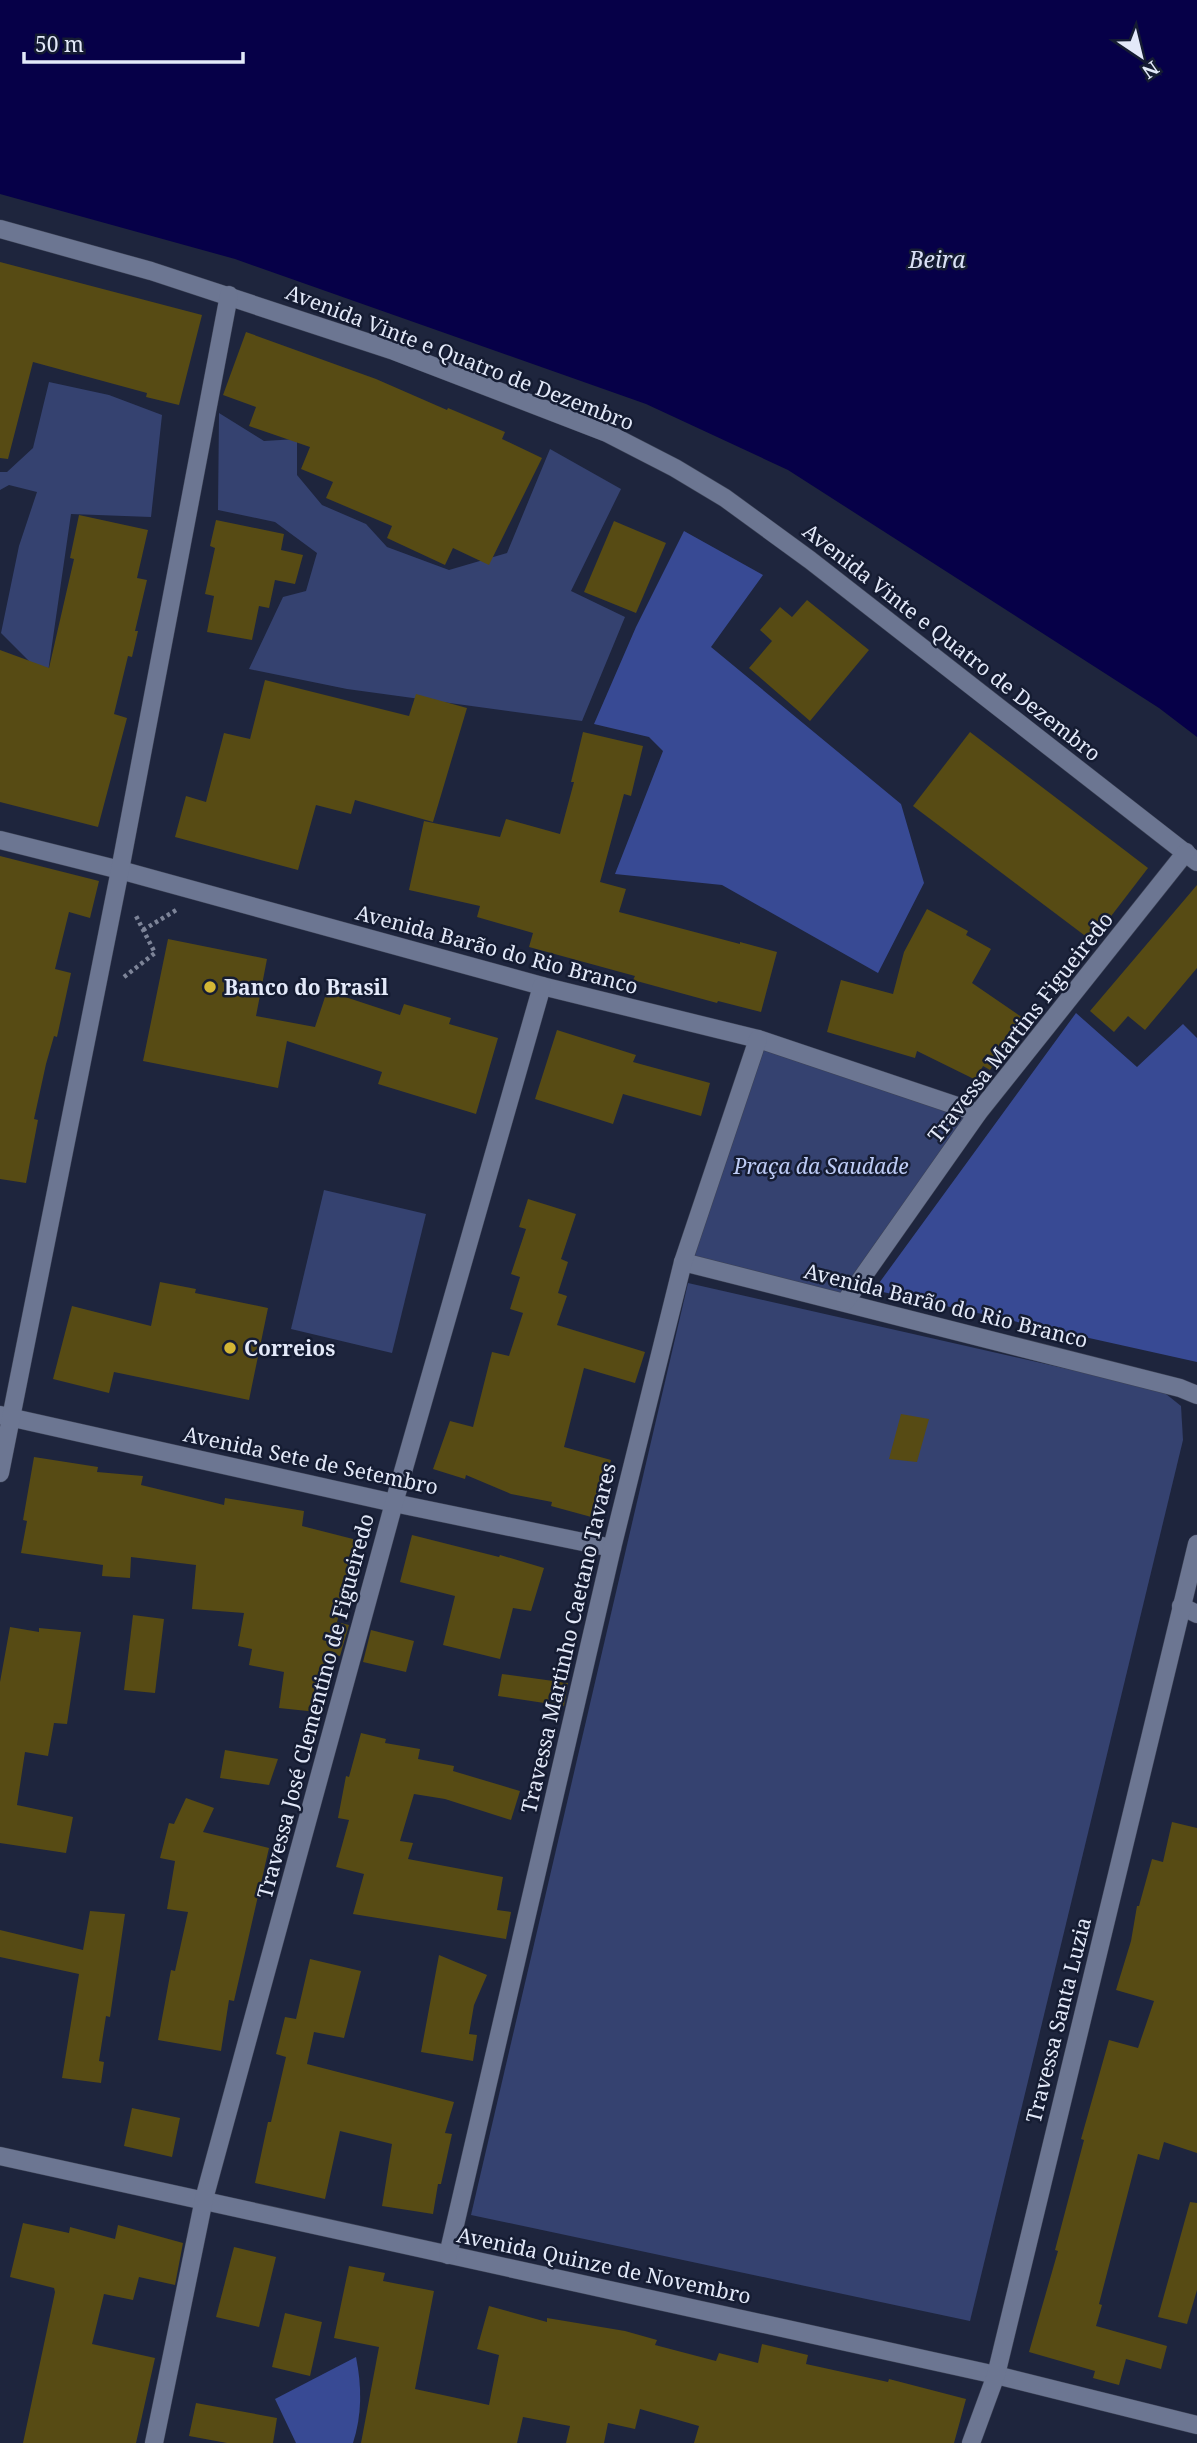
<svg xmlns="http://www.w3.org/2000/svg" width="1197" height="2443" font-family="'Noto Serif',serif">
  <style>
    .green { fill: #354270 }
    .forest { fill: #384a94 }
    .water { fill: #060048 }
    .building { fill: #574b14 }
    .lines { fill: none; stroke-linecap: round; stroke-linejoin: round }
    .street-casing { stroke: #3d4356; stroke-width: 19 }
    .path { stroke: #7d8498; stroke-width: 4.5; stroke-dasharray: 3.5 3.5; stroke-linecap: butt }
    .street { stroke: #6c7692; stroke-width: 18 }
    .poi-dot { fill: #d3b635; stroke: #151c32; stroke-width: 2.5 }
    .labels { text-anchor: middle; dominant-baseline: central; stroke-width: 5; stroke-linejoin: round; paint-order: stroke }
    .street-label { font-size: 21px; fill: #e3e9f9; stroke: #151c32 }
    .poi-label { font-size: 21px; font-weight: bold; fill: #e3e9f9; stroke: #151c32; text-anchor: start }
    .park-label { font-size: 21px; font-style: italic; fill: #beccf6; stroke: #151c32 }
    .water-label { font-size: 23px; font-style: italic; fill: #dae1f7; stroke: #151c32 }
  </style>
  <rect width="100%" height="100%" fill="#1e253d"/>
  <!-- green -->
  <g class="green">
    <path d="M 49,382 L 109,395 L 162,415 L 151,517 L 71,514 L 47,679 L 1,633 L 19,546 L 37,492 L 9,485 L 0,490 L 0,472 L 7,472 L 33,448 Z"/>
    <path d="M 219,413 L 264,441 L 297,439 L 297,475 L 322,505 L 366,524 L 387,547 L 449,570 L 507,553 L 550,449 L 621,489 L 571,591 L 625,617 L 582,721 L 347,689 L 249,669 L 283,597 L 306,591 L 317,553 L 275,522 L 218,510 Z"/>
    <path d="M 764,1049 L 969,1117 L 843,1294 L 693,1257 Z"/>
    <path d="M 324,1190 L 426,1214 L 392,1353 L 291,1329 Z"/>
    <path d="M 688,1283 L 1161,1390 L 1181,1406 L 1183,1440 L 970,2321 L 471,2215 Z"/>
  </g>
  <!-- forest -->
  <g class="forest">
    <path d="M 684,531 L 763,575 L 711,647 L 901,804 L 924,883 L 878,973 L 722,885 L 615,874 L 663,751 L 649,737 L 594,724 L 636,627 Z"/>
    <path d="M 1076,1013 L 1137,1067 L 1183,1024 L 1197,1038 L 1197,1362 L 874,1290 Z"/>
    <path d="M 356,2357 C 362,2387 362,2415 353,2443 L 296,2443 L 275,2399 Z"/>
  </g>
  <!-- water -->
  <path class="water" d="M 0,0 L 1197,0 L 1197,737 L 1159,708 L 788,470 L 646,404 L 235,259 L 0,194 Z"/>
  <!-- building -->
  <g class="building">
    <path d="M 0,262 L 202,315 L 179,405 L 146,397 L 147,393 L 33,362 L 8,459 L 0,458 Z"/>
    <path d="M 246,332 L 376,379 L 447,410 L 448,408 L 505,432 L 502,439 L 542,458 L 489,565 L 453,548 L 445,565 L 387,538 L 392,526 L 326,498 L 333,482 L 301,469 L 310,447 L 249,426 L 256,407 L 223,395 Z"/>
    <path d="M 79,515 L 148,530 L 137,578 L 147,580 L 135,631 L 138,631 L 132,657 L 128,656 L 114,714 L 127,718 L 98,827 L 0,802 L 0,650 L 49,668 L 74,559 L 70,558 Z"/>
    <path d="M 216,520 L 284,534 L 281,550 L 303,555 L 295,584 L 275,580 L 269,608 L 259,606 L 252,640 L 207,632 L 214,596 L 205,594 L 215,548 L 210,546 Z"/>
    <path d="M 614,521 L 666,543 L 636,613 L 584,592 Z"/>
    <path d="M 807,600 L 869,650 L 810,721 L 749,668 L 772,641 L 760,630 L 780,607 L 792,617 Z"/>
    <path d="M 265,680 L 409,716 L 416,694 L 467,708 L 433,822 L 355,800 L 351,814 L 316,805 L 298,870 L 175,837 L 186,796 L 206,802 L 224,733 L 250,739 Z"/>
    <path d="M 583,732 L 643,746 L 631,796 L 624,794 L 600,882 L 626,889 L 619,912 L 740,944 L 740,942 L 777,952 L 761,1012 L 718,1001 L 717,1003 L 633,980 L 635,976 L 529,947 L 533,933 L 477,917 L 480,906 L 409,890 L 424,821 L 500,837 L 506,819 L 560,834 L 574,782 L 571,782 Z"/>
    <path d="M 970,732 L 1148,868 L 1092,941 L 913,806 Z"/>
    <path d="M 0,856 L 99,881 L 90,918 L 69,912 L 55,969 L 71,973 L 57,1037 L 54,1036 L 46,1064 L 34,1119 L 38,1120 L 26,1183 L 0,1179 Z"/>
    <path d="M 1197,885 L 1197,968 L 1145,1030 L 1128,1016 L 1114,1032 L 1090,1011 Z"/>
    <path d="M 927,909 L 968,931 L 966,935 L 991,949 L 972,983 L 1023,1018 L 990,1070 L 983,1066 L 976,1080 L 917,1051 L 915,1058 L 827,1032 L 841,980 L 893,994 L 904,952 Z"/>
    <path d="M 168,939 L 267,959 L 256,1016 L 315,1027 L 327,991 L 400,1015 L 404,1004 L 451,1018 L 449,1024 L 498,1038 L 476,1114 L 378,1084 L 382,1072 L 287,1041 L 278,1088 L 143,1061 Z"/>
    <path d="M 557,1030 L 636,1055 L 633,1062 L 710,1083 L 701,1116 L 623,1094 L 613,1124 L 535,1099 Z"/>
    <path d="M 528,1199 L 576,1214 L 561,1259 L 568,1262 L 558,1293 L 567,1296 L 557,1325 L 645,1352 L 635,1383 L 584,1368 L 564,1447 L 611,1460 L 595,1518 L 551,1506 L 552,1502 L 511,1494 L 466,1475 L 465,1479 L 433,1469 L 450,1421 L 473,1427 L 492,1352 L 509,1356 L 523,1313 L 510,1309 L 520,1277 L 511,1274 L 526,1229 L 519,1227 Z"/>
    <path d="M 160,1282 L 196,1289 L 195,1293 L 268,1308 L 249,1400 L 114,1372 L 109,1393 L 53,1379 L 72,1306 L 151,1326 Z"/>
    <path d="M 901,1414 L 929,1419 L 917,1462 L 889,1459 Z"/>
    <path d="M 34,1457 L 98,1467 L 97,1472 L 143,1476 L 141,1485 L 224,1505 L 225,1498 L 304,1511 L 302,1526 L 353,1539 L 354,1562 L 337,1622 L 349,1625 L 340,1656 L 332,1654 L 327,1680 L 322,1679 L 317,1712 L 279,1708 L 284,1672 L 249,1665 L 252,1649 L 238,1646 L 244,1613 L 192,1609 L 196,1565 L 131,1557 L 130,1578 L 102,1576 L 103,1565 L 21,1553 L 27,1521 L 23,1520 Z"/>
    <path d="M 412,1535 L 499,1557 L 500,1555 L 544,1568 L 531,1611 L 513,1608 L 500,1659 L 443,1645 L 455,1596 L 400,1582 Z"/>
    <path d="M 133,1615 L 164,1619 L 155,1693 L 124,1690 Z"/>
    <path d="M 10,1627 L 39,1632 L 39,1628 L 81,1632 L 67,1724 L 54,1723 L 48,1756 L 25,1752 L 17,1805 L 73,1817 L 66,1853 L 0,1843 L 0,1682 Z"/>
    <path d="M 371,1630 L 414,1641 L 406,1672 L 363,1662 Z"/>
    <path d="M 502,1674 L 568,1683 L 564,1706 L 498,1696 Z"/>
    <path d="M 361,1733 L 386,1739 L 385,1743 L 420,1749 L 418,1759 L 454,1766 L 453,1771 L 520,1791 L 511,1820 L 445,1799 L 414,1794 L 400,1841 L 413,1843 L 408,1859 L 503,1877 L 497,1910 L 511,1912 L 506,1939 L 353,1914 L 364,1874 L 336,1867 L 349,1820 L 338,1818 L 346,1776 L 349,1777 Z"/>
    <path d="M 225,1750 L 278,1759 L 269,1785 L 220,1778 Z"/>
    <path d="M 186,1798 L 214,1808 L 203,1832 L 269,1848 L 234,2001 L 229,2000 L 221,2051 L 158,2040 L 171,1970 L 175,1971 L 188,1912 L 167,1909 L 175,1861 L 160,1858 L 169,1823 L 174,1824 Z"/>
    <path d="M 1172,1822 L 1197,1828 L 1197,2153 L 1164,2142 L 1159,2160 L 1138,2154 L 1099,2304 L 1102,2305 L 1096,2326 L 1167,2346 L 1161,2369 L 1126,2359 L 1119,2385 L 1093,2378 L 1095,2371 L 1029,2352 L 1058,2251 L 1055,2250 L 1084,2140 L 1081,2139 L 1109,2040 L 1138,2048 L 1154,2001 L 1116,1990 L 1131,1941 L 1137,1906 L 1139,1906 L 1152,1859 L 1163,1862 Z"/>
    <path d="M 90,1911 L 125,1914 L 110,2017 L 106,2016 L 99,2061 L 104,2062 L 101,2083 L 62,2078 L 79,1974 L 0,1957 L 0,1930 L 83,1950 Z"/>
    <path d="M 439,1955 L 487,1975 L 474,2005 L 469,2034 L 477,2035 L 473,2061 L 421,2052 Z"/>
    <path d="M 310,1959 L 361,1971 L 344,2038 L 314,2032 L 307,2064 L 454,2102 L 445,2133 L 452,2134 L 441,2184 L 438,2184 L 433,2214 L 382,2206 L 392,2144 L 340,2131 L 325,2199 L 255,2183 L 268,2122 L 271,2122 L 286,2057 L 276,2054 L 285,2017 L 296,2019 Z"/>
    <path d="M 132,2108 L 180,2118 L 172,2157 L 124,2146 Z"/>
    <path d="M 1190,2202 L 1197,2203 L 1197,2290 L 1187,2324 L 1158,2317 Z"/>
    <path d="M 23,2223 L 69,2233 L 70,2227 L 115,2239 L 118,2225 L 183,2243 L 175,2285 L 139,2277 L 133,2300 L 104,2294 L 92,2344 L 155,2358 L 136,2443 L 23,2443 L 55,2292 L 54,2288 L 10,2277 Z"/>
    <path d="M 234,2247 L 276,2257 L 259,2327 L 216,2317 Z"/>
    <path d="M 349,2266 L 385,2273 L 383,2281 L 434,2291 L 415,2389 L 489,2405 L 499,2355 L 477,2349 L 489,2306 L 547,2322 L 547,2318 L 625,2331 L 657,2340 L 655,2345 L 716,2361 L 719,2353 L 758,2363 L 762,2344 L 808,2355 L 806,2364 L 888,2382 L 889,2379 L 966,2399 L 954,2443 L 694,2443 L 699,2426 L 640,2409 L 635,2429 L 608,2423 L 604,2443 L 566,2443 L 570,2426 L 523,2417 L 517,2443 L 361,2443 L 379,2347 L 334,2338 Z"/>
    <path d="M 285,2313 L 322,2322 L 310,2376 L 272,2367 Z"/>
    <path d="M 196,2403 L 277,2418 L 273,2443 L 227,2443 L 189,2436 Z"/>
  </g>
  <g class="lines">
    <!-- street casing -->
    <g class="street-casing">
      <g id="street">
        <path d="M 0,229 L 151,271 L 394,351 L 607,433 L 675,468 L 725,498 L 810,560 L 1197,862"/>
        <path d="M 0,840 L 120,870 L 542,986 L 758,1039 L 978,1113"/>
        <path d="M 683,1262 L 1180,1388 L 1197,1395"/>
        <path d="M 845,1302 L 978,1113 L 1186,852"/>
        <path d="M 0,1415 L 394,1503 L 612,1548"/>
        <path d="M 0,1473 L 120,870 L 229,295"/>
        <path d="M 1181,1606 L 1197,1614"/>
        <path d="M 0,2156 L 996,2375 L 1197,2425"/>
        <path d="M 448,2255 L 612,1548 L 683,1262 L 758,1039"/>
        <path d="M 154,2443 L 204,2199 L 394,1503 L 542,986"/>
        <path d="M 971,2443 L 996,2375 L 1197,1544"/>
      </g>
    </g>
    <!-- path -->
    <g class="path">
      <path d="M 143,930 L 178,909"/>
      <path d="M 124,977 L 155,953 L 135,914"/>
    </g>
    <!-- street -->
    <use href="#street" class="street"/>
  </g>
  <!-- markers -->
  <g class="poi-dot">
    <circle cx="210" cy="987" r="7"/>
    <circle cx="230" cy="1348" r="7"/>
  </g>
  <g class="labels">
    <!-- street labels -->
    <g class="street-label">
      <text transform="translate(460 357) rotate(21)">Avenida Vinte e Quatro de Dezembro</text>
      <text transform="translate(952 642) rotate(38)">Avenida Vinte e Quatro de Dezembro</text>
      <text transform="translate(497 949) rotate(15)">Avenida Barão do Rio Branco</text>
      <text transform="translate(1020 1027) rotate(-52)">Travessa Martins Figueiredo</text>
      <text transform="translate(946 1305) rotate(14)">Avenida Barão do Rio Branco</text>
      <text transform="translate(311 1460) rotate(12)">Avenida Sete de Setembro</text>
      <text transform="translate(568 1638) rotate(-77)">Travessa Martinho Caetano Tavares</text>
      <text transform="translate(315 1706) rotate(-75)">Travessa José Clementino de Figueiredo</text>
      <text transform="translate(1058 2020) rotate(-76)">Travessa Santa Luzia</text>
      <text transform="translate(604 2265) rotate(12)">Avenida Quinze de Novembro</text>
    </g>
    <!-- poi labels -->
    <g class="poi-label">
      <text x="224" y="987">Banco do Brasil</text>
      <text x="244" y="1348">Correios</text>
    </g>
    <!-- park labels -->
    <g class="park-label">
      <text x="821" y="1166">Praça da Saudade</text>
    </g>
    <!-- water labels -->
    <g class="water-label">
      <text x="937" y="259">Beira</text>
    </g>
  </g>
  <!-- north arrow -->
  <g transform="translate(1141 56) rotate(145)" stroke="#151c32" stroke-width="5" paint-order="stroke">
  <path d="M0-5L12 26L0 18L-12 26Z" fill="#e3e9f9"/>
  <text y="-10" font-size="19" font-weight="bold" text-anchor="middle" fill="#e3e9f9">N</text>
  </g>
  <!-- scale -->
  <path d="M24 52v10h219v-10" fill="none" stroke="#e3e9f9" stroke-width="3.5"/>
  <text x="35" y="52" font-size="21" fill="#e3e9f9" stroke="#151c32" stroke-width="5" paint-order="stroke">50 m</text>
</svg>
